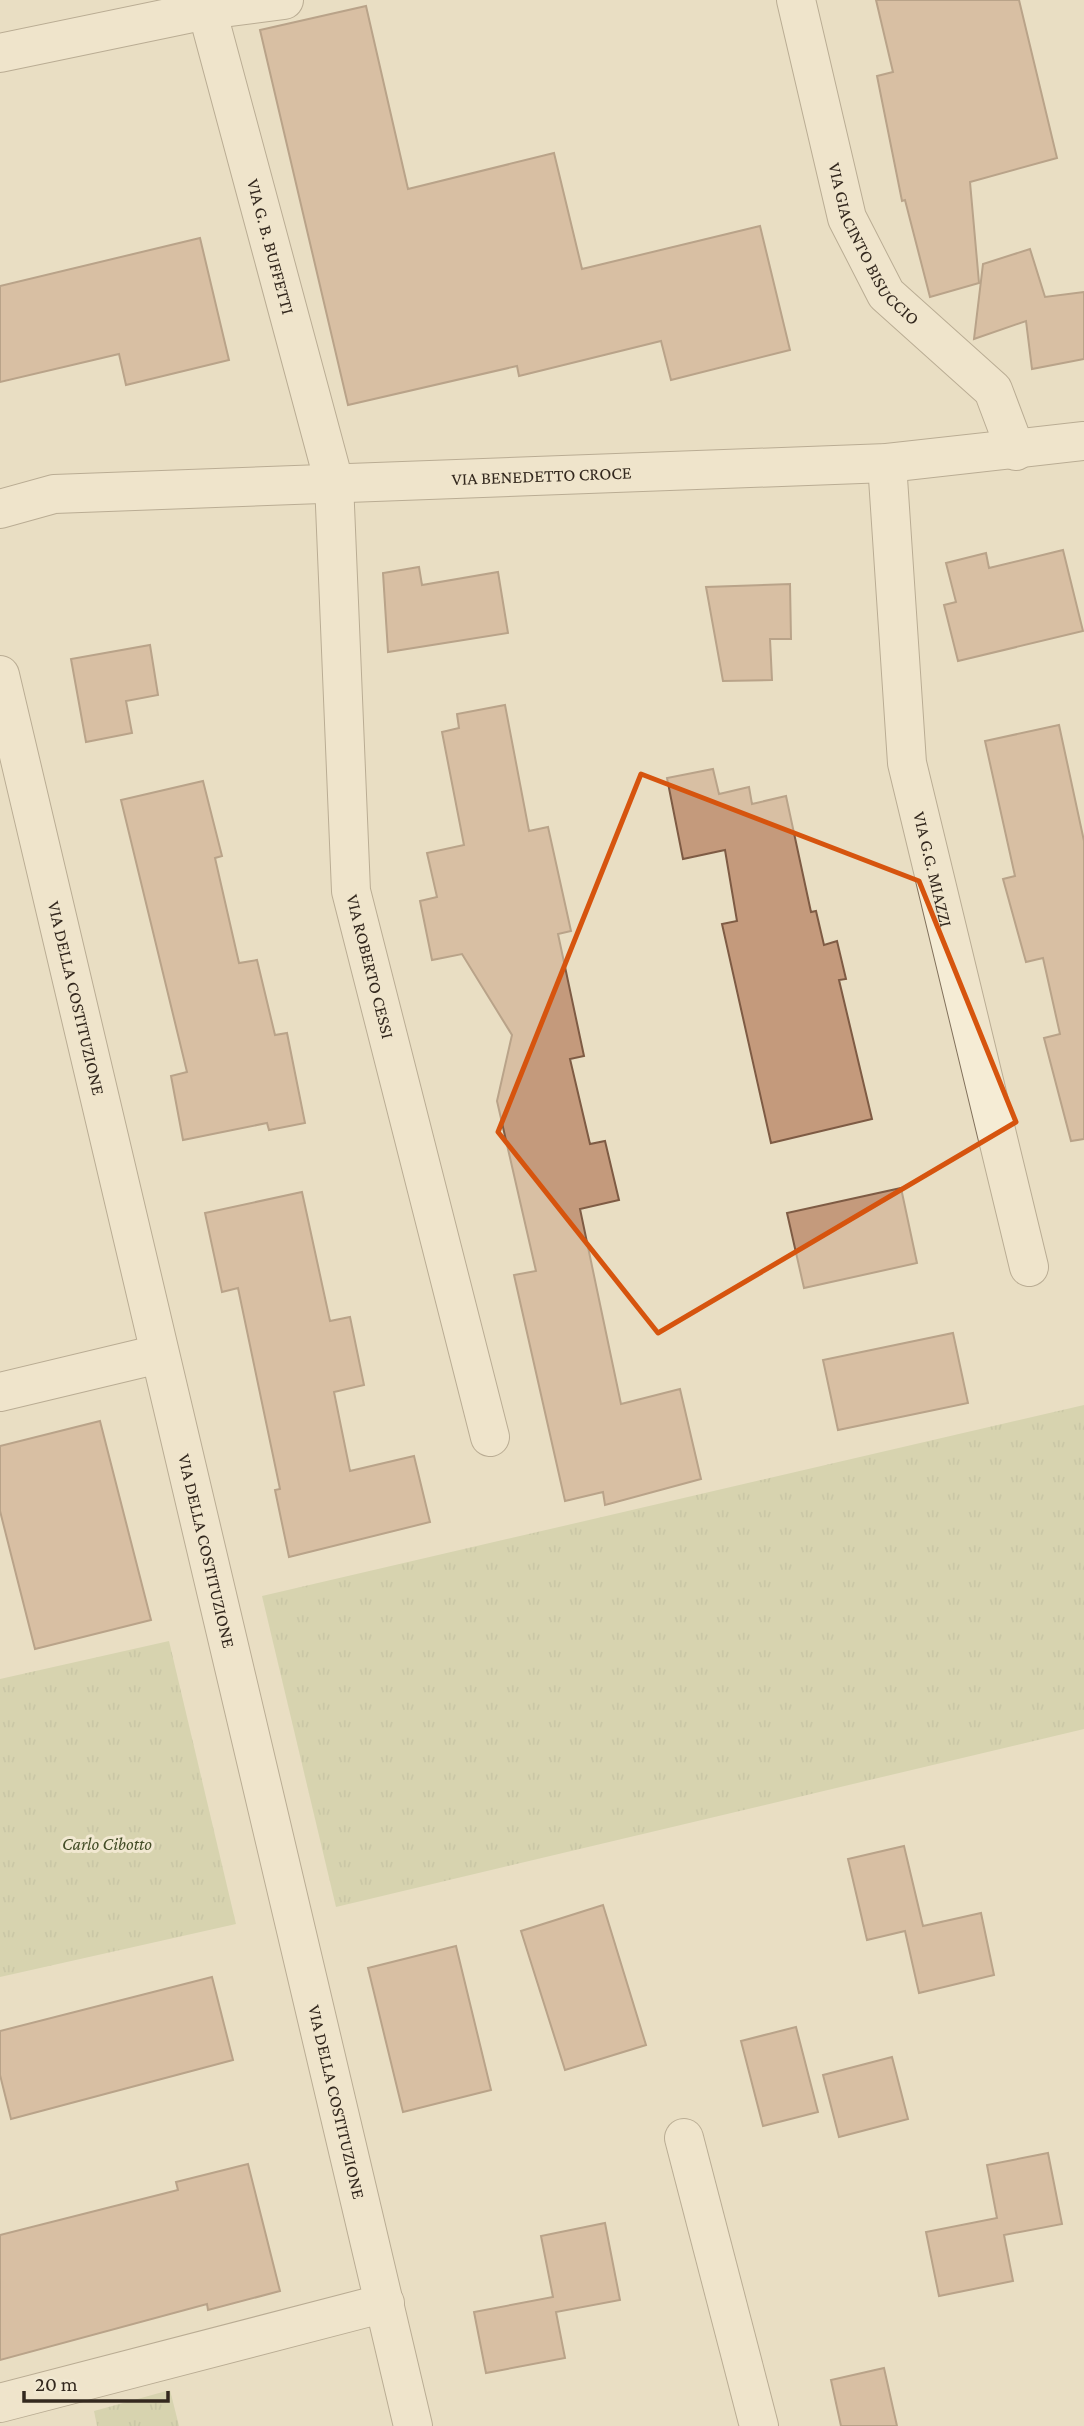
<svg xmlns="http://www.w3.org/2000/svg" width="1084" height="2426" font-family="'Crimson Pro',serif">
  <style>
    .park { fill: url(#park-tufts) }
    .building { fill: #c49a7c; stroke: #7e5b44; stroke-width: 2 }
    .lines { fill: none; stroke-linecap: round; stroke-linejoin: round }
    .minor-casing { stroke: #81705b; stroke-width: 40 }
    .minor { stroke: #f5ecd5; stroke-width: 38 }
    .marked { fill: none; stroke: #d6540e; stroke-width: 5; stroke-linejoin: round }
    .labels { text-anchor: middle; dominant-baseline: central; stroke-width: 6; stroke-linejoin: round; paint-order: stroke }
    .street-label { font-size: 18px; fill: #33281e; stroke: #f1e8d1 }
    .park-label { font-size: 18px; font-style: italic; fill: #434d27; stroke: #f1e8d1 }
  </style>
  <defs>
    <pattern id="park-tufts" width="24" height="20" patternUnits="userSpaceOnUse" patternTransform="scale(1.75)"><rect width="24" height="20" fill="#c0c698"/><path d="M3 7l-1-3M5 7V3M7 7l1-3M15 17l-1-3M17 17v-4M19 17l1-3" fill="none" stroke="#a5aa83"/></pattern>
  </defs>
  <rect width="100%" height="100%" fill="#e9dec3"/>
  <!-- park -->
  <g class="park">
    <path d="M 1084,1405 L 1084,1729 L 336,1907 L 262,1596 Z"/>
    <path d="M 169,1641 L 236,1924 L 0,1977 L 0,1679 Z"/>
    <path d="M 170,2390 L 179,2426 L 97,2426 L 94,2411 Z"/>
  </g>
  <!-- building -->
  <g class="building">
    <path d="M 876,0 L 1019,0 L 1057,158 L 970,182 L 979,283 L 930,297 L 905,200 L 902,201 L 877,76 L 893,72 Z"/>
    <path d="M 366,6 L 408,189 L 554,153 L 582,269 L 760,226 L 790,350 L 671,380 L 661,341 L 519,376 L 517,366 L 348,405 L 260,30 Z"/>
    <path d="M 200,238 L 229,360 L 126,385 L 119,354 L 0,382 L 0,286 Z"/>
    <path d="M 1030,249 L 1045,297 L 1084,292 L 1084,359 L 1032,369 L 1026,321 L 974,339 L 983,264 Z"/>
    <path d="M 1063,550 L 1083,631 L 958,661 L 944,605 L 956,602 L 946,563 L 986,553 L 989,568 Z"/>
    <path d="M 419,567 L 422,585 L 498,572 L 508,633 L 388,652 L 383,573 Z"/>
    <path d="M 790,584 L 791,639 L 770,639 L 772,680 L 723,681 L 706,587 Z"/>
    <path d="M 150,645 L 158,695 L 126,701 L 132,733 L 86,742 L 71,659 Z"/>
    <path d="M 505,705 L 529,831 L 548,827 L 571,931 L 558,934 L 584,1056 L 570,1059 L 590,1144 L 605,1141 L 619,1200 L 580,1209 L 621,1404 L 680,1389 L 701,1479 L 605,1505 L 603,1492 L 565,1501 L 514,1275 L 536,1271 L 497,1101 L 512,1035 L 462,954 L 432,960 L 420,901 L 437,897 L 427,853 L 464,845 L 442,732 L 459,728 L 457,714 Z"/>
    <path d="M 1059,725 L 1084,841 L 1084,1139 L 1071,1141 L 1044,1038 L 1060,1034 L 1043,958 L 1026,962 L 1003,879 L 1015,876 L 985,741 Z"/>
    <path d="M 713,769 L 719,794 L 749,787 L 752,804 L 786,796 L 811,912 L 816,911 L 824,945 L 837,941 L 846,979 L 839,980 L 872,1119 L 771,1143 L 722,924 L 737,921 L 725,850 L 683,859 L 667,778 Z"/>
    <path d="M 203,781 L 222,856 L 215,858 L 239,963 L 257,960 L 275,1035 L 287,1033 L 305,1123 L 269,1130 L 267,1123 L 183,1140 L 171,1076 L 187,1072 L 121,800 Z"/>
    <path d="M 901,1188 L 917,1263 L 804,1288 L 787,1213 Z"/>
    <path d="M 302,1192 L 330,1321 L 350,1317 L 364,1385 L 334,1392 L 350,1471 L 414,1456 L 430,1522 L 289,1557 L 275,1490 L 280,1489 L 238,1288 L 222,1292 L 205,1213 Z"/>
    <path d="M 953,1333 L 968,1403 L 838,1430 L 823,1360 Z"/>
    <path d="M 100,1421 L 151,1620 L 35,1649 L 0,1511 L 0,1446 Z"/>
    <path d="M 904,1846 L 923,1926 L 981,1913 L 994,1975 L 919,1993 L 905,1931 L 867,1940 L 848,1859 Z"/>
    <path d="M 603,1905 L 646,2045 L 565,2070 L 521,1931 Z"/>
    <path d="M 456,1946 L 491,2090 L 403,2112 L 368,1968 Z"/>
    <path d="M 212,1977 L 233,2060 L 11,2119 L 0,2075 L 0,2031 Z"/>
    <path d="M 796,2027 L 818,2112 L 763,2126 L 741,2041 Z"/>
    <path d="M 892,2057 L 908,2119 L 839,2137 L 823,2075 Z"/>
    <path d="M 1048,2153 L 1062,2224 L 1004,2235 L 1013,2281 L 939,2296 L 926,2232 L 997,2218 L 987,2165 Z"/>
    <path d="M 248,2164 L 280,2291 L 208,2310 L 207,2304 L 0,2360 L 0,2235 L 178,2190 L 176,2182 Z"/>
    <path d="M 605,2223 L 620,2300 L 556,2312 L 565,2358 L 486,2373 L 474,2312 L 553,2297 L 541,2236 Z"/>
    <path d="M 884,2368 L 897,2426 L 841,2426 L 831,2380 Z"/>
  </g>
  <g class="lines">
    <!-- minor casing -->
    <g class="minor-casing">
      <g id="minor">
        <path id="s1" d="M 796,0 L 847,218 L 886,294 L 993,390 L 1016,451"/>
        <path id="s2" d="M 207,10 L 334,482 L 351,891 L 490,1437"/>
        <path d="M 0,53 L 207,10 L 284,0"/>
        <path id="s3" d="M 887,463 L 907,763 L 1029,1267"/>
        <path id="s4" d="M 0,509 L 54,494 L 887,463 L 1084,441"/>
        <path id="s5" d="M 0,675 L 413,2426"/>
        <path d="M 0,1392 L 159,1354"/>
        <path d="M 684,2138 L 759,2426"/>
        <path d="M 0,2403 L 385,2303"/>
      </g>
    </g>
    <!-- minor -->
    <use href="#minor" class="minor"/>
  </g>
  <!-- marked area -->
  <path d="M0 0H1084V2426H0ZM 641,774 L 919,881 L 1016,1122 L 658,1333 L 498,1132 Z" fill="#e9dec3" fill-opacity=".55" fill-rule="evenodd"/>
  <path class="marked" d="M 641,774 L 919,881 L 1016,1122 L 658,1333 L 498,1132 Z"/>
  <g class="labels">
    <!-- street labels -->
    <g class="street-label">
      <text stroke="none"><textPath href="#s1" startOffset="259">VIA GIACINTO BISUCCIO</textPath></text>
      <text stroke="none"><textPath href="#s2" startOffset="245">VIA G. B. BUFFETTI</textPath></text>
      <text stroke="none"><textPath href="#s4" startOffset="544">VIA BENEDETTO CROCE</textPath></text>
      <text stroke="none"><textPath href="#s3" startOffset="410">VIA G.G. MIAZZI</textPath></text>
      <text stroke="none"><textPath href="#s2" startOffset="976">VIA ROBERTO CESSI</textPath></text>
      <text stroke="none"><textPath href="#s5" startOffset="332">VIA DELLA COSTITUZIONE</textPath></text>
      <text stroke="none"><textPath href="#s5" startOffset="900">VIA DELLA COSTITUZIONE</textPath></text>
      <text stroke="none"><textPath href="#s5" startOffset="1466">VIA DELLA COSTITUZIONE</textPath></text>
    </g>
    <!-- park labels -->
    <g class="park-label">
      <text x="107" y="1844">Carlo Cibotto</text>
    </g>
  </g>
  <!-- scale -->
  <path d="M24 2391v10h144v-10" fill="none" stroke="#33281e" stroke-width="3.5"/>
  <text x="35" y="2391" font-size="21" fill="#33281e" stroke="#f1e8d1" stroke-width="5" paint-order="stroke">20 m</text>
</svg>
